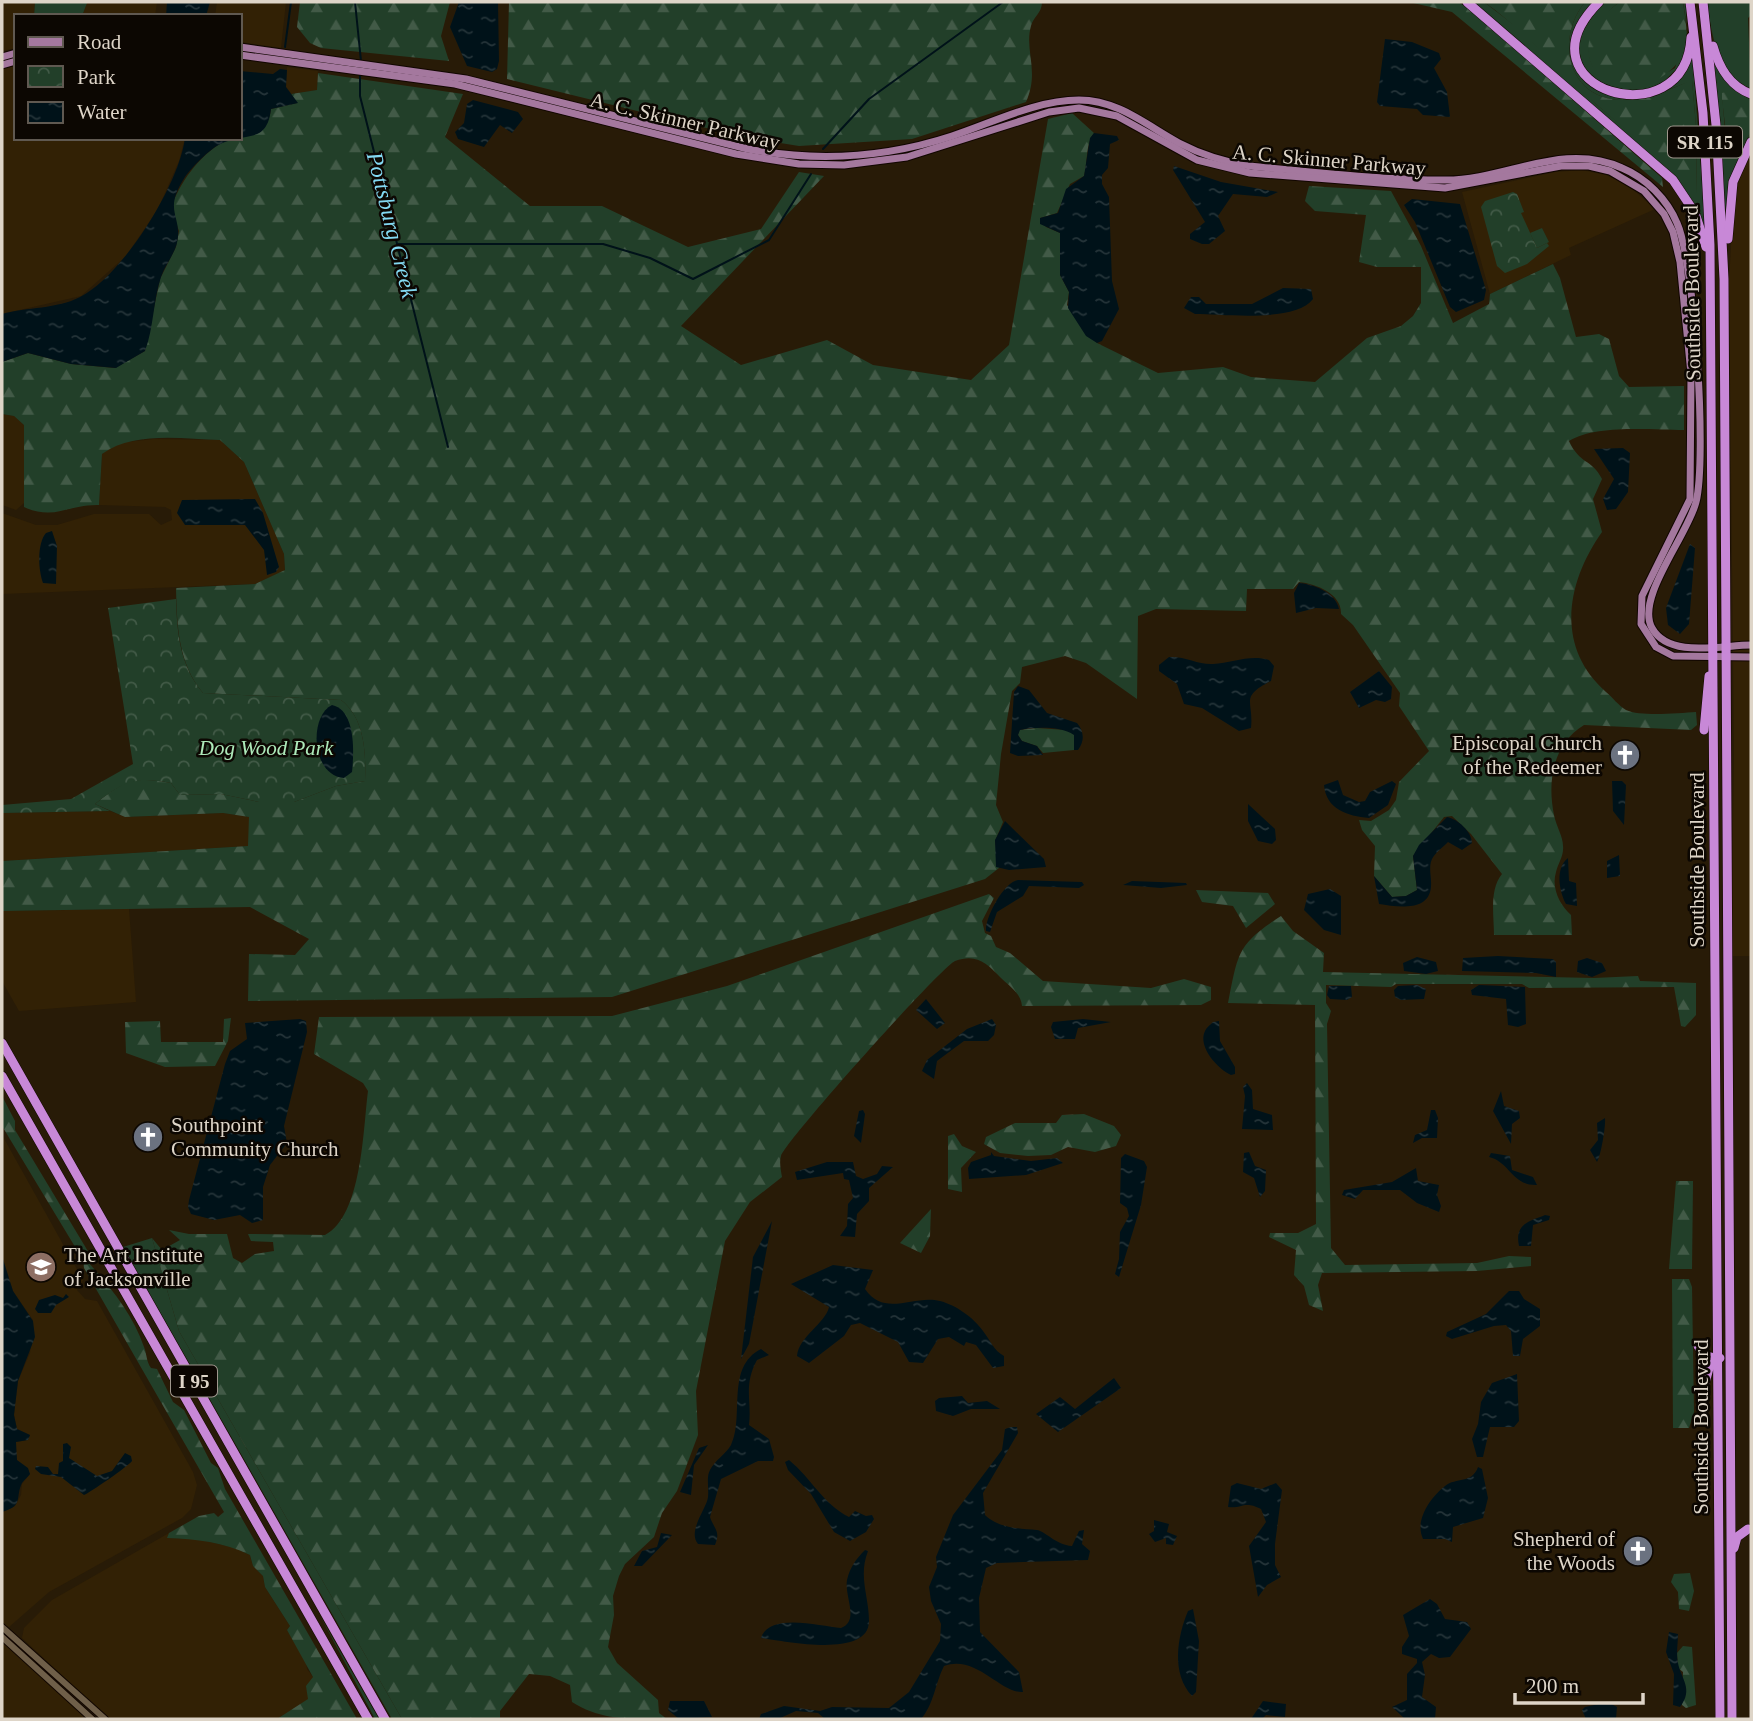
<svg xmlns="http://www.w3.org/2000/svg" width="1753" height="1721" font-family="'Times New Roman',serif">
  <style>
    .built { fill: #322105 }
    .grass { fill: #223f29 }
    .forest { fill: url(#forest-firs) }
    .park { fill: url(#park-crowns) }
    .water { fill: url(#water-ripples) }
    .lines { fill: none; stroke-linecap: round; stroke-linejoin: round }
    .stream { stroke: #001219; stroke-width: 2 }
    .minor-casing { stroke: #110600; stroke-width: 8 }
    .major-casing { stroke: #110600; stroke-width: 9 }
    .highway-casing { stroke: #110600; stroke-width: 10 }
    .minor { stroke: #6f5f49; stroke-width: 6 }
    .major { stroke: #a4789e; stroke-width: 7 }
    .highway { stroke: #c888d7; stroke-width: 9 }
    .labels { text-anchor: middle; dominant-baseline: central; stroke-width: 5; stroke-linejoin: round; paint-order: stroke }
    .shield { fill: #0c0702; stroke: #9f978d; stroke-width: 2 }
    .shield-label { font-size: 19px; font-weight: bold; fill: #ded5c8 }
    .street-label { font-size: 21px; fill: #ded5c8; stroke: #0c0702 }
    .poi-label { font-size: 21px; fill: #ded5c8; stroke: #0c0702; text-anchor: end }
    .park-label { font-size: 21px; font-style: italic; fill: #ade9b9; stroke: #0c0702 }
    .water-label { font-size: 23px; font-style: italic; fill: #83d9f2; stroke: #0c0702 }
  </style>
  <defs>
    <pattern id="forest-firs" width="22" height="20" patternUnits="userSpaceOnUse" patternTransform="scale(1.75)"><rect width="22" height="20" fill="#223f29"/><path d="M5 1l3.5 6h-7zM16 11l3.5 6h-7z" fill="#425a47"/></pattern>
    <pattern id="park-crowns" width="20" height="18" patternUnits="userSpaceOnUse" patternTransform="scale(1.75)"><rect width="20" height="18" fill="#223f29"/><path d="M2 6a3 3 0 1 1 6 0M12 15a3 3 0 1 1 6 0" fill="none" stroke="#425a47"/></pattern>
    <pattern id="water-ripples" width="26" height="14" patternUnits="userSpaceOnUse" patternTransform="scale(1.75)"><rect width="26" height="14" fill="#001219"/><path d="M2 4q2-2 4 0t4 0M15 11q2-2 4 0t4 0" fill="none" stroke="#253439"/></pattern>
  </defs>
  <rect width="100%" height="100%" fill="#281b07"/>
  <!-- built -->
  <g class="built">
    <path d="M 2,2 L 35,2 L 34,16 L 16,16 L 16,48 L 2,51 Z"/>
    <path d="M 87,2 L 157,2 L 155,16 L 82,16 Z"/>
    <path d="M 217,2 L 286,2 L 281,48 L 240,42 L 240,16 L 215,16 Z"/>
    <path d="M 16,64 L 16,138 L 185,138 L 179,161 L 158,209 L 126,256 L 81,296 L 2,314 L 2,68 Z"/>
    <path d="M 287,67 L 318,71 L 317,90 L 291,94 L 286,87 Z"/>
    <path d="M 1751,146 L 1751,956 L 1731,956 L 1734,756 L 1729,283 L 1734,189 Z"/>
    <path d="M 1582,170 L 1606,175 L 1628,185 L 1655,209 L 1569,248 L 1571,255 L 1490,294 L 1462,192 L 1555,172 Z"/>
    <path d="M 2,414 L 14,416 L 24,425 L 24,503 L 16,510 L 2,505 Z"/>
    <path d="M 154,439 L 220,440 L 244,462 L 284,554 L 285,571 L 255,584 L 2,594 L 2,513 L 36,525 L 57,525 L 94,514 L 149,514 L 161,525 L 172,520 L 171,510 L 165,507 L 99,505 L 102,454 L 116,443 Z"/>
    <path d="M 110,811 L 125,817 L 223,813 L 249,817 L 249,846 L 2,861 L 2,813 Z"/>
    <path d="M 129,909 L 136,1002 L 19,1011 L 2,981 L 2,911 Z"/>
    <path d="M 2,1135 L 83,1280 L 77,1290 L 85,1299 L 97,1301 L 193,1472 L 197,1485 L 191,1509 L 182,1518 L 49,1592 L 9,1627 L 2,1624 L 2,1512 L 15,1506 L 21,1495 L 22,1484 L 30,1474 L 17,1460 L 15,1449 L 16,1442 L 28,1440 L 30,1435 L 17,1429 L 14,1415 L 18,1381 L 30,1353 L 33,1320 L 13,1291 L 2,1256 Z"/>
    <path d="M 169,1533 L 168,1538 L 197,1539 L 232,1547 L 250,1555 L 253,1566 L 263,1576 L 265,1587 L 290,1626 L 287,1630 L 306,1660 L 307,1669 L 313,1677 L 309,1699 L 277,1719 L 109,1719 L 22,1638 L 24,1628 L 52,1600 Z"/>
    <path d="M 2,1640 L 89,1719 L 2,1719 Z"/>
  </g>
  <!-- grass -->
  <g class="grass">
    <path d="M 35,2 L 87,2 L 87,3 L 82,16 L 34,16 Z"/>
    <path d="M 1470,2 L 1484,2 L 1518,28 L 1596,104 L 1674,169 L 1696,193 L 1697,138 L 1692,81 C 1668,89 1646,101 1619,100 C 1566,97 1556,37 1585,2 L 1596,2 L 1579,25 L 1573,46 L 1589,83 L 1605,93 L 1629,97 L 1663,89 L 1692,49 L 1706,234 L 1689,198 Z"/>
    <path d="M 1602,2 L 1620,2 C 1592,21 1573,59 1608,81 L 1668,72 L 1675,68 L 1687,28 L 1683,2 L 1686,2 L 1687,48 L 1681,64 L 1660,86 L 1646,92 L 1602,88 L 1579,63 L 1579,37 Z"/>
    <path d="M 1707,2 L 1751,2 L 1751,15 L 1748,18 L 1751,91 C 1717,75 1712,36 1707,2 Z"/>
    <path d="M 1714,62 L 1751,95 L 1751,101 L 1722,93 L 1727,155 L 1735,157 L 1751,132 L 1726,217 Z"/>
    <path d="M 1542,228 L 1549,242 L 1537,248 L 1530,233 Z"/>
    <path d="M 152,1238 L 179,1331 L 402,1719 L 392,1719 L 123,1247 Z"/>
    <path d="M 319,1614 L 379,1719 L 375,1719 Z"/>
  </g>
  <!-- forest -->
  <g class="forest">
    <path d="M 300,2 L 450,2 L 441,36 L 449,61 L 321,48 L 310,43 L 297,27 Z"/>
    <path d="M 509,2 L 1042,2 C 1042,13 1033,17 1031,26 C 1024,50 1040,71 1026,102 L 912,139 L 799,146 L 743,137 L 507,79 Z"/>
    <path d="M 1409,2 L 1458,2 L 1468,8 L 1662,178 L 1663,187 L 1452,12 Z"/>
    <path d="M 1484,2 L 1585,2 C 1556,37 1566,97 1619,100 C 1645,101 1669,90 1692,80 L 1697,138 L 1696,194 C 1665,160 1630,134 1596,104 C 1557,71 1526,31 1484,2 Z"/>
    <path d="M 1620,2 L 1683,2 C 1685,17 1689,35 1684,50 C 1679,64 1672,70 1660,78 C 1607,113 1552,47 1620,2 Z"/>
    <path d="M 318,73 L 463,94 L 445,137 L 530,206 L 602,206 L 688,247 L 761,229 L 799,172 L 824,176 L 681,326 L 741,365 L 827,340 L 873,365 L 971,380 L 1009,345 L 1048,119 L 1072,113 L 1094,133 C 1085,145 1088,163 1084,176 L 1070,184 L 1057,213 L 1040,218 L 1046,227 L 1060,233 L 1060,275 L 1069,292 L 1067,305 L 1097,343 L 1158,373 L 1223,367 L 1251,377 L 1315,382 L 1367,338 L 1401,326 L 1413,316 L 1421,303 L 1421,267 L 1377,267 L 1359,262 L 1366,215 L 1315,211 L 1305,201 L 1309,186 L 1391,191 L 1421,246 L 1453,323 L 1489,304 L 1490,294 L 1553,264 L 1560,278 L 1576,337 L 1599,334 L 1609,339 L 1619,376 L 1629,387 L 1684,386 L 1684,430 C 1653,430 1596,424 1569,441 C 1580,465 1591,458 1602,479 L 1593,499 L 1602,532 C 1566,583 1555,647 1606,692 C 1612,697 1619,706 1626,710 C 1641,717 1679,713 1696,712 L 1697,725 L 1691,730 L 1584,725 C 1553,744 1547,781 1554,815 C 1556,826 1563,836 1563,846 C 1564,856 1558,863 1556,872 C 1551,888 1560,905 1571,915 L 1572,935 L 1494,935 C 1494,915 1489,890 1502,874 L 1471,834 L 1452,816 L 1444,817 L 1413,856 L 1417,890 L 1406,896 L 1392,897 L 1374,876 L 1375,846 L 1362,830 L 1359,820 L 1371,821 L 1389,810 L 1396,800 L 1399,782 L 1429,751 L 1399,706 L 1400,693 L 1353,625 L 1341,614 C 1342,594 1317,584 1299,582 L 1293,589 L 1247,589 L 1246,611 L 1156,609 L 1138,616 L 1137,699 L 1086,663 L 1065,656 L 1022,667 L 1020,683 L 1012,691 L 1001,754 L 996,805 L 1003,822 L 995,841 L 999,868 L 985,879 L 612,997 L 248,1001 L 249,954 L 295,955 L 309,939 L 250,907 L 2,911 L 2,861 L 248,846 L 249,817 L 223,813 L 125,817 L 95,804 C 124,781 133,776 171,783 L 180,795 L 221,794 L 259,802 L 294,802 L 336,786 L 365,781 C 366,754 365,718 341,700 L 203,693 C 178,663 177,626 176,588 L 255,584 L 285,570 L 284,554 L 244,462 L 220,440 C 182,439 134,431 102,454 L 99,505 C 68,504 55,521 24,507 L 24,425 L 14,416 L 2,414 L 2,362 L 28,353 L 71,364 L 115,368 L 145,351 L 160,279 L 176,247 L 179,231 L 171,208 C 180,182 198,158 221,143 C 239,133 268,139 271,109 L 297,103 L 291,94 L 317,90 Z"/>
    <path d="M 1729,91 L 1751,101 L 1751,132 L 1735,157 L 1729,158 L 1722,99 L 1722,93 Z"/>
    <path d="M 1037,728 L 1066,730 L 1074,734 L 1074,750 L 1043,753 L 1037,746 L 1022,741 L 1018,735 L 1019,730 Z"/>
    <path d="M 1196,890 L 1268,893 L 1275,904 L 1246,928 L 1233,906 L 1202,902 Z"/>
    <path d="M 989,894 L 994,898 L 982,921 L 985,933 L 991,936 L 996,947 L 1010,953 L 1043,981 L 1151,988 L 1184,979 L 1211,987 L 1211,1000 L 1201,1005 L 1022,1006 C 1021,993 1009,986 1000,977 C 987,963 976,953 955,961 C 941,967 786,1140 781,1156 C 779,1162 781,1171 782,1177 L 750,1202 L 725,1241 L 696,1391 L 698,1435 L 677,1491 L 662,1513 L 654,1537 L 625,1564 L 619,1576 L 613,1596 L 614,1615 L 608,1647 L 617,1663 L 658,1700 L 659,1713 L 667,1719 C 632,1719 602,1721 572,1702 L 570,1685 L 550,1676 L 529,1674 L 500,1711 L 500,1719 L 402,1719 L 179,1331 L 152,1238 L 162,1250 L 180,1240 L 169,1230 L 189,1234 L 227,1234 L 233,1258 L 242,1263 L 255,1254 L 274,1251 L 273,1242 L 251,1241 L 248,1234 L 325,1235 C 362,1216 363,1130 368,1091 L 363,1083 L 314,1054 L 319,1017 L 612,1016 L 727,986 Z"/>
    <path d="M 1281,916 L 1293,931 L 1324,953 L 1323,972 L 1594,978 L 1638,976 L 1640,981 L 1696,983 L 1696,1015 L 1685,1027 L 1681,1026 L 1674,987 L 1529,988 L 1522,984 L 1396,984 L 1391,987 L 1326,985 L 1326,1003 L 1331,1011 L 1327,1024 L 1331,1248 L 1345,1265 L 1477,1263 L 1509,1256 L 1531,1257 L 1531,1266 L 1477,1271 L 1322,1273 L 1318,1285 L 1323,1311 L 1309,1305 L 1304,1286 L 1294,1275 L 1296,1250 L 1269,1237 L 1270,1233 L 1298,1233 L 1316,1224 L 1315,1005 L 1228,1003 C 1238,953 1237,944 1281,916 Z"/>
    <path d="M 231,1018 L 228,1041 L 215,1066 L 165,1067 L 126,1053 L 125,1022 L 160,1021 L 161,1042 L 223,1042 L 224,1019 Z"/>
    <path d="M 2,1096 L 15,1121 L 15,1130 L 89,1253 L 88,1262 C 110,1287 133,1314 144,1347 C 147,1354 146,1361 151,1368 L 157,1369 L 173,1402 L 184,1410 L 211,1463 L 218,1468 L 225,1489 L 357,1719 L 277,1719 L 308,1699 L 306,1686 L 313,1677 L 287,1630 L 290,1626 L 265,1587 L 263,1576 L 253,1566 L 250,1555 C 223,1542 197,1539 167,1538 L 169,1533 L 199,1516 L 214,1513 L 218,1517 L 224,1512 L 84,1268 L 83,1260 L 2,1126 Z"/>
    <path d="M 1084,1114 L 1114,1126 L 1121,1135 L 1116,1146 L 1095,1152 L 1068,1147 L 1051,1155 L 1028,1156 L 1000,1153 L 984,1144 L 986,1137 L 1015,1123 L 1056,1123 L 1062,1115 Z"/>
    <path d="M 954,1134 L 962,1146 L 976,1152 L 961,1168 L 962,1192 L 948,1189 L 948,1136 Z"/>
    <path d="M 1676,1181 L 1693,1181 L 1692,1269 L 1669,1269 Z"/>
    <path d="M 931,1209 L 930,1236 L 921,1253 L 900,1243 Z"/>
    <path d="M 1672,1279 L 1689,1279 L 1692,1287 L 1694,1412 L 1689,1428 L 1673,1428 Z"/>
    <path d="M 1690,1573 L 1694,1591 L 1689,1611 L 1679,1609 L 1678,1592 L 1671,1582 L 1674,1574 Z"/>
    <path d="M 1683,1646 L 1692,1647 L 1696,1705 L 1686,1708 L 1682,1705 L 1683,1672 L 1678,1668 L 1677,1653 Z"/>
  </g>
  <!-- park -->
  <g class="park">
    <path d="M 1513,192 L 1517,194 L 1524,212 L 1521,213 L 1537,248 L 1547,243 L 1549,246 L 1527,264 L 1505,273 L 1497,266 L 1481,207 L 1485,201 Z"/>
    <path d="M 176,599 C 177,633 180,666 203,693 L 341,700 C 365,718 366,754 365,781 L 336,786 L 294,802 L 259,802 L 221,794 L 180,795 L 171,783 C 135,776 123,782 95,804 L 110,811 L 2,813 L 2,805 L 71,799 L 133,764 L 108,608 Z"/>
  </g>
  <!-- water -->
  <g class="water">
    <path d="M 167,2 L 210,2 L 206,16 L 166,16 Z"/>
    <path d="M 459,2 L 498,2 L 499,61 L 497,69 L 492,72 L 467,66 L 450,27 Z"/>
    <path d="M 1385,39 L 1412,42 L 1439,53 L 1441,59 L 1434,68 L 1447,92 L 1450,117 L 1423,115 L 1417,109 L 1380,106 L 1377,102 Z"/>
    <path d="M 280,69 L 287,70 L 286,87 L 298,103 L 271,109 C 267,142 250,133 225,142 C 212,146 193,166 185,177 C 162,212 183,215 177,243 C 174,255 165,265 161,277 C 153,301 154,327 145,351 L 116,368 L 71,364 L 28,353 L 2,362 L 2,314 C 27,307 57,309 80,297 C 123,275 179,185 185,138 L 240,138 L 240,71 L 273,74 Z"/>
    <path d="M 473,100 L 518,112 L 523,119 L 512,133 L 500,125 L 484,147 L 458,139 L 455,132 L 464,123 L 467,104 Z"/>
    <path d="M 1094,133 L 1117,136 L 1119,140 L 1110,144 L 1108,168 L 1102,175 L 1102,184 L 1109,197 L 1112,281 L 1119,309 L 1102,341 L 1097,343 L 1086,336 L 1068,308 L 1069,292 L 1060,275 L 1060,233 L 1040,224 L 1040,218 L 1058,213 L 1066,189 L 1084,176 L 1090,138 Z"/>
    <path d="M 1174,166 L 1221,182 L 1278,192 L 1267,197 L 1233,194 L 1218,216 L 1225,231 L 1209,244 L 1202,244 L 1190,239 L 1190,234 L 1205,222 L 1173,170 Z"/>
    <path d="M 1412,199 L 1460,204 L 1486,290 L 1484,300 L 1456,312 L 1450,307 L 1415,222 L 1404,205 Z"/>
    <path d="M 1283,288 L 1311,289 L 1313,299 C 1295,323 1224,314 1195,314 L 1184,308 L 1191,297 L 1199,297 L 1206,304 L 1252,304 Z"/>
    <path d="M 1623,448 L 1630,453 L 1628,492 L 1616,509 L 1607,510 L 1603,499 L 1614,479 L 1594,449 Z"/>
    <path d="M 255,499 L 263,513 L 279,567 L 276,572 L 267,575 L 264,550 L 245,525 L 185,525 L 177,513 L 182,500 Z"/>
    <path d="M 52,531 L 57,546 L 56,584 L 43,583 C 38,570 37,543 46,533 Z"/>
    <path d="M 1690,544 L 1695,548 L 1689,624 L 1680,634 L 1668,625 L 1666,608 Z"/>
    <path d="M 1299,583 C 1314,584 1336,593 1339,609 L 1316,608 L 1296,613 L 1294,593 Z"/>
    <path d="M 1169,657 C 1185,656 1199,665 1213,664 C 1232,663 1250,654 1269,660 L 1274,666 L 1271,681 C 1239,697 1254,701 1251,728 L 1239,731 L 1202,708 L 1184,704 L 1177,684 L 1159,671 L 1159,665 Z"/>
    <path d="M 1379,671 L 1392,687 L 1391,699 L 1385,702 L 1376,700 L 1359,708 L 1350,692 Z"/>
    <path d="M 1018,686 L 1029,690 L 1047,713 L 1077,723 C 1084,731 1085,741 1078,750 L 1074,750 L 1074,735 C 1060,726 1035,727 1020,730 L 1018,735 L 1022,741 L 1037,746 L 1043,755 L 1018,756 L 1010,753 L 1014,692 Z"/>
    <path d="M 332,705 C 356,710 354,753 352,772 L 344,778 C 312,776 308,717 332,705 Z"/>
    <path d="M 1338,780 L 1343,795 L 1359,802 L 1365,801 L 1370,792 L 1392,781 L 1396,784 L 1388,805 L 1369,818 C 1347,816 1326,809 1324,785 Z"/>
    <path d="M 1612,781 L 1622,781 L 1626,785 L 1624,825 L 1613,811 Z"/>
    <path d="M 1248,804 L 1275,829 L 1276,840 L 1272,844 L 1258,841 L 1248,821 Z"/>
    <path d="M 1447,817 C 1458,819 1472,832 1472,843 L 1462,850 L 1448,842 C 1443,847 1435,853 1432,859 C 1428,867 1432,878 1431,887 C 1429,912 1397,907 1379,904 L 1374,876 L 1392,897 L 1406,896 L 1417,890 L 1413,856 L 1419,845 Z"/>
    <path d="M 1005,821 L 1044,859 L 1046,867 L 1009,870 L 996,867 L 995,840 Z"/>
    <path d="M 1619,855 L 1620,876 L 1607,878 L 1607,861 Z"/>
    <path d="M 1568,858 L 1569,881 L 1576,883 L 1577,906 L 1566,904 C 1559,891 1555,868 1568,858 Z"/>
    <path d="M 1018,880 L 1082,882 L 1084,885 L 1079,888 L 1029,886 L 1023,896 L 997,912 L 990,932 L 986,931 C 985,917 1004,882 1018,880 Z"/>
    <path d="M 1132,881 L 1186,883 L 1187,885 L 1161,888 L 1123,885 Z"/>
    <path d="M 1330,889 L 1341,896 L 1341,935 L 1324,930 L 1304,910 L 1308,894 Z"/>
    <path d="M 1498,956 L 1553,959 L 1556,962 L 1556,977 L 1536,973 L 1462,971 L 1463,958 Z"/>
    <path d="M 1417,957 L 1436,962 L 1438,971 L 1426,974 L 1404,971 L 1403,963 Z"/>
    <path d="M 1587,958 L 1602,963 L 1606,971 L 1592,977 L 1577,972 L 1578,961 Z"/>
    <path d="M 1417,985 L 1426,989 L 1424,999 L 1401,1000 L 1395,997 L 1394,990 L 1398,986 Z"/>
    <path d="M 1479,985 L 1525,987 L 1526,1024 L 1518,1027 L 1508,1025 L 1506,999 L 1472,995 L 1471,990 Z"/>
    <path d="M 1329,986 L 1351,986 L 1352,997 L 1347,1000 L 1330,999 L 1327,995 Z"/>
    <path d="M 926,999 L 945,1023 L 937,1029 L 916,1010 Z"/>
    <path d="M 300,1019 L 306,1021 L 307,1032 L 284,1126 L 287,1143 L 270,1165 L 263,1187 L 263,1220 L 252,1223 L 240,1215 L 214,1220 L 191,1214 L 188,1207 L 189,1200 L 225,1064 L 230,1051 L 247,1039 L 245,1023 Z"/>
    <path d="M 992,1019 L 996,1025 L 994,1035 L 988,1041 L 964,1041 L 937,1061 L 934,1079 L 922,1071 L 927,1060 L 967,1029 Z"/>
    <path d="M 1083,1019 L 1111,1022 L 1078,1028 L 1075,1039 L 1055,1039 L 1051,1027 L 1053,1022 Z"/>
    <path d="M 1219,1021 L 1220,1041 L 1235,1067 L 1235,1074 L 1231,1075 C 1219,1070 1197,1047 1205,1031 C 1206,1028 1210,1025 1213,1022 Z"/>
    <path d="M 1247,1083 L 1252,1090 L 1253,1109 L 1272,1115 L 1273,1130 L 1242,1129 L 1245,1096 L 1243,1087 Z"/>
    <path d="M 1501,1091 L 1504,1106 L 1519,1111 L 1520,1118 L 1512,1124 L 1511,1144 L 1493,1111 Z"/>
    <path d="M 863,1110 L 865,1114 L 861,1143 L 854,1136 L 859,1111 Z"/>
    <path d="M 1431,1110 L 1435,1110 L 1438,1118 L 1437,1138 L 1422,1138 L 1413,1143 L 1415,1135 L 1427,1130 Z"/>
    <path d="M 1605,1118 C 1606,1125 1601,1156 1597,1162 L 1590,1150 L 1598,1140 L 1597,1123 Z"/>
    <path d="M 991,1152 L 994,1156 L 1031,1161 L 1057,1158 L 1063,1163 L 1026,1175 L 969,1179 L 968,1168 L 971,1162 L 991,1155 Z"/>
    <path d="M 1249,1152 L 1255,1166 L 1266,1170 L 1265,1191 L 1260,1197 L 1254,1178 L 1243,1172 L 1244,1153 Z"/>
    <path d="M 1491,1153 L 1510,1156 L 1512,1170 L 1533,1177 L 1537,1185 C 1512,1186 1510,1162 1489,1157 Z"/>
    <path d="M 1125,1154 L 1144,1161 L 1147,1167 L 1141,1205 L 1119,1277 L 1115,1274 L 1119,1259 L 1120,1232 L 1129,1216 L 1127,1208 L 1120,1203 L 1121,1158 Z"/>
    <path d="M 827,1162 L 853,1162 L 856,1176 L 863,1179 L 877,1174 L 882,1166 L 893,1167 L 869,1188 L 869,1201 L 857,1214 L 855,1237 L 840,1236 L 847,1226 L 848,1204 L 853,1198 L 849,1180 L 844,1179 L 843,1173 L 797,1180 L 795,1172 Z"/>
    <path d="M 1416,1168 L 1418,1181 L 1439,1185 L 1437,1195 L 1441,1206 L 1439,1212 L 1417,1203 L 1400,1190 L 1363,1190 L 1355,1199 L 1342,1195 L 1344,1190 L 1392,1182 Z"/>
    <path d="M 1545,1215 L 1550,1216 L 1549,1220 L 1533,1225 L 1531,1246 L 1519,1246 C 1514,1223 1531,1221 1545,1215 Z"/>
    <path d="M 772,1221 L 749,1344 L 741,1359 L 753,1257 Z"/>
    <path d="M 2,1256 L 13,1291 L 33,1321 L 35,1337 L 18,1381 L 14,1415 L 17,1429 L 30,1435 L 28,1440 L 16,1442 L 17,1460 L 28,1468 L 30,1474 C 28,1477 24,1480 22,1483 C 15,1497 24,1506 2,1512 Z"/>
    <path d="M 833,1265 L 873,1270 L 865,1289 C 885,1318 914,1294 940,1301 C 956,1305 974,1318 983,1331 C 991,1341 993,1350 1004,1356 L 1004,1366 L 993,1368 L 976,1345 L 966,1342 L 964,1346 L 949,1337 L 938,1339 L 923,1363 L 909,1362 L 898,1342 L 860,1323 L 851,1325 L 844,1336 L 809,1363 L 797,1356 C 799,1336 825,1324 829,1307 L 791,1284 Z"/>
    <path d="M 1509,1291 L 1519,1291 L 1524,1299 L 1540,1309 L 1540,1326 L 1523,1339 L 1520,1356 L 1513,1356 L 1511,1331 L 1506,1325 L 1494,1326 L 1452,1339 L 1446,1336 L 1447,1332 L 1486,1314 Z"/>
    <path d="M 66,1294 L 69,1297 L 56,1305 L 51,1313 L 38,1313 L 35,1309 L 39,1300 L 55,1295 L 63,1298 Z"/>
    <path d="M 761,1349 L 769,1355 L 757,1360 C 743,1386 752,1400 749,1425 L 769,1439 L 774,1457 L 773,1461 L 758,1461 L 721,1479 L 710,1517 C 714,1529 721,1531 715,1545 L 698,1544 C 687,1531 707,1508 708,1497 C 709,1488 706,1477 710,1470 C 715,1460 726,1454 731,1445 C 745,1417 725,1367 761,1349 Z"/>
    <path d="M 1517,1374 L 1519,1421 L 1514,1427 L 1490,1427 L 1483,1457 L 1477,1457 L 1472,1439 L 1478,1424 L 1481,1402 L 1492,1383 Z"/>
    <path d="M 1114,1378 L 1121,1388 L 1058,1432 L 1036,1414 L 1060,1397 L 1075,1409 Z"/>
    <path d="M 962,1396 L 968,1403 L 987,1401 L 1000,1409 L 971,1409 L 953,1416 L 936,1411 L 935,1401 L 939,1398 Z"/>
    <path d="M 1011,1427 L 1017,1427 L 1018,1433 L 983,1493 L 985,1515 C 998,1528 1021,1529 1037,1530 C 1045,1531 1056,1545 1072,1546 L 1079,1531 L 1084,1530 L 1082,1544 L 1090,1551 L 1088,1560 L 997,1563 L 986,1568 L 979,1598 L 980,1632 L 1019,1672 L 1023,1692 C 1001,1694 976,1654 944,1666 C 935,1684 934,1704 921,1719 L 825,1719 L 818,1713 L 796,1711 L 778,1719 L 759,1719 L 761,1714 L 784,1706 L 820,1711 L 832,1707 L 889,1708 L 909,1692 L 940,1641 L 941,1624 L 931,1601 L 929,1587 L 937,1567 L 936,1557 L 953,1515 L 1002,1450 L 1005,1429 Z"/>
    <path d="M 67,1443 L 71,1447 L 69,1458 L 97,1476 L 112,1471 L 125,1453 L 131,1456 L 132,1461 C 130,1465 88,1494 84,1495 L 61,1477 L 41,1474 L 35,1469 L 36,1466 L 48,1467 L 53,1474 L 58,1474 L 59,1463 L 63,1461 L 63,1444 Z"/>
    <path d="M 708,1445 L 694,1465 L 691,1495 L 680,1492 L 699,1448 Z"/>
    <path d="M 789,1460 C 812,1479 823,1504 849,1517 L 855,1511 L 866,1516 L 872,1515 L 874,1519 L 866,1532 L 850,1541 L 834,1532 L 811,1494 L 788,1470 L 785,1462 Z"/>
    <path d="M 1478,1467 L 1482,1469 L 1488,1498 L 1483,1518 L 1453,1527 L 1452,1542 L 1445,1539 L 1423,1539 C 1414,1520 1431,1497 1445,1486 C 1456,1477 1472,1484 1478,1467 Z"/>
    <path d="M 1237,1483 L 1261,1489 L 1276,1483 L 1282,1490 L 1275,1544 L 1275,1565 L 1281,1577 L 1267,1585 L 1258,1597 L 1249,1546 L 1266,1522 L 1261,1509 C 1244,1500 1242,1509 1228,1507 L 1231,1486 Z"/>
    <path d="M 1154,1520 L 1169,1524 L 1167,1532 L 1177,1536 L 1173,1545 L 1166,1544 L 1166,1538 L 1155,1542 L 1149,1534 L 1154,1531 Z"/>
    <path d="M 661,1533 L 672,1535 L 642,1566 L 634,1566 L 642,1551 L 657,1547 Z"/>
    <path d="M 865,1550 L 868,1551 C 858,1577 869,1596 869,1621 C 869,1659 785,1641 761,1638 C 769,1612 820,1626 841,1628 C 860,1621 844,1596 847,1580 C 850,1567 856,1559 865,1550 Z"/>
    <path d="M 1430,1599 L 1437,1604 L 1445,1619 L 1467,1622 L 1471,1629 L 1450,1657 L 1439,1658 L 1431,1654 L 1422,1662 L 1425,1675 L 1422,1697 L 1436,1707 L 1435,1719 L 1405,1719 L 1392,1707 L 1407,1700 L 1407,1674 L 1417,1663 L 1417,1659 L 1402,1654 L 1402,1647 L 1409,1636 L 1403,1615 Z"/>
    <path d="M 1193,1609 L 1199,1641 L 1196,1692 L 1192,1696 C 1171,1674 1177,1637 1188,1611 Z"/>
    <path d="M 1669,1632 L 1678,1634 C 1678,1644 1676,1653 1678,1663 C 1681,1679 1694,1689 1680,1707 L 1673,1705 L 1674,1674 L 1666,1652 Z"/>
    <path d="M 670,1701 L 704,1701 L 712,1717 L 679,1719 L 668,1710 Z"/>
    <path d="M 1263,1701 L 1286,1704 L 1285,1717 L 1266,1715 L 1262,1719 L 1251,1719 Z"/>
    <path d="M 1608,1702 L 1617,1707 L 1616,1719 L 1586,1719 L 1582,1710 L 1585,1707 Z"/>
  </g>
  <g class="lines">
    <!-- stream -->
    <g class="stream">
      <path d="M 355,2 L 361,61"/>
      <path d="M 285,47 L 291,2"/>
      <path d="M 360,74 L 360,96 L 448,447"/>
      <path d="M 823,149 L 869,99 L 1003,2"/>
      <path d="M 397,244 L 603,244 L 650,258 L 693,279 L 769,240 L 811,174"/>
    </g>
    <!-- minor casing -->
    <g class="minor-casing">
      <g id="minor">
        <path d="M 2,1627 L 105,1719"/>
        <path d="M 2,1637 L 92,1719"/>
      </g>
    </g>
    <!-- major casing -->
    <g class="major-casing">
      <g id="major">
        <path d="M 240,47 L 466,79 L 748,149 C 817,162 885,158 952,136 C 992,123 1036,100 1079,100 C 1118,100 1146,125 1179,143 C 1202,155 1225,162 1250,166 C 1314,172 1381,180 1446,180 C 1506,180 1563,141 1622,168 C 1646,178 1667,199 1677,223 C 1695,263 1707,459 1696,502 C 1688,535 1635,598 1652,628 C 1669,659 1722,645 1751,645"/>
        <path d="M 240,55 L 455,84 L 736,154 L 799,164 L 844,165 L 907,157 L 1049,112 L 1079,108 L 1117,116 L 1197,160 L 1250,173 L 1445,188 L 1561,166 L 1589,166 L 1610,171 L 1644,191 L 1664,214 L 1673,232 L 1680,262 L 1691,374 L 1690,499 L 1642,596 L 1641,624 L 1656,647 L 1673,656 L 1751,657"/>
        <path d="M 2,57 L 16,53"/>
        <path d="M 2,65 L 16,61"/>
      </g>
    </g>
    <!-- highway casing -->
    <g class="highway-casing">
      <g id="highway">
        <path d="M 1467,2 L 1673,180 L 1695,213 L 1706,247"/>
        <path d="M 1599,2 C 1512,89 1686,141 1691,37"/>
        <path d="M 1690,2 L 1703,113 L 1710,245 L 1720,1719"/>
        <path d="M 1703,2 L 1716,125 L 1724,279 L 1732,1719"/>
        <path d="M 1713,46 C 1719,67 1729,86 1751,94"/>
        <path d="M 1728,239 L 1733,182 L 1751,142"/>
        <path d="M 1704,730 L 1709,676"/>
        <path d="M 2,1043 L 385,1719"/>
        <path d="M 2,1076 L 368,1719"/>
        <path d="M 1698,1346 L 1704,1355 L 1718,1359"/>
        <path d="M 1705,1383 L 1709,1368 L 1720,1358"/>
        <path d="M 1734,1548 L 1737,1537 L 1748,1529"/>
      </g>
    </g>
    <!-- minor -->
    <use href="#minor" class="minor"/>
    <!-- major -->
    <use href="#major" class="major"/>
    <!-- highway -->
    <use href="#highway" class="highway"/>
  </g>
  <!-- icons -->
  <defs>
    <g id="church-disc" transform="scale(1.575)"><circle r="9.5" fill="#6b7280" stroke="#0c0702"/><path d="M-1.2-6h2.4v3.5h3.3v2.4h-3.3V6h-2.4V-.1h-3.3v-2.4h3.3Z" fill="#fff"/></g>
    <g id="school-disc" transform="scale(1.575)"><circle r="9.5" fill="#8d6e63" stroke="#0c0702"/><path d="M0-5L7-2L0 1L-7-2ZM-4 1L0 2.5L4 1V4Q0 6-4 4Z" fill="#fff"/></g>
  </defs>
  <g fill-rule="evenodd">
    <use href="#church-disc" x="1625" y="755"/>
    <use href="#church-disc" x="148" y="1137"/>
    <use href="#school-disc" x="41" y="1267"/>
    <use href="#church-disc" x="1638" y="1551"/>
  </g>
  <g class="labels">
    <!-- shield labels -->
    <g class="shield">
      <rect x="1668" y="126.5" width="74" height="31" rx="5"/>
      <rect x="171" y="1365.5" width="46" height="31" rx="5"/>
    </g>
    <g class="shield-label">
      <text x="1705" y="142">SR 115</text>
      <text x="194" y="1381">I 95</text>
    </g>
    <!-- street labels -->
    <g class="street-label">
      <text transform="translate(685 121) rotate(13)">A. C. Skinner Parkway</text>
      <text transform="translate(1329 160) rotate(5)">A. C. Skinner Parkway</text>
      <text transform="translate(1692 293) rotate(-91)">Southside Boulevard</text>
      <text transform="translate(1697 860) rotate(-90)">Southside Boulevard</text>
      <text transform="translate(1701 1427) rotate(-90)">Southside Boulevard</text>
    </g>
    <!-- poi labels -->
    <g class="poi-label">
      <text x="1602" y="743">Episcopal Church<tspan x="1602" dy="24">of the Redeemer</tspan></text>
      <text x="171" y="1125" text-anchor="start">Southpoint<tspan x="171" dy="24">Community Church</tspan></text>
      <text x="64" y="1255" text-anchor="start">The Art Institute<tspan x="64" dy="24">of Jacksonville</tspan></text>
      <text x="1615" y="1539">Shepherd of<tspan x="1615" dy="24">the Woods</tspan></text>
    </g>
    <!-- park labels -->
    <g class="park-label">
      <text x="266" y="748">Dog Wood Park</text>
    </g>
    <!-- water labels -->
    <g class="water-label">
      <text transform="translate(392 225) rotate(76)">Pottsburg Creek</text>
    </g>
  </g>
  <!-- border -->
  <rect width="1753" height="1721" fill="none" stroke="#ded5c8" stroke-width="7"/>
  <!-- legend -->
  <rect x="14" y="14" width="228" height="126" fill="#0c0702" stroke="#605951" stroke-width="2"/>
  <rect x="28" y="37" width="35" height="10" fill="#a4789e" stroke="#605951" stroke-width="2"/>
  <text x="77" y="49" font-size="21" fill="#ded5c8">Road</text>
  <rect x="28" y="66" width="35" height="21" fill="url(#park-crowns)" stroke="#605951" stroke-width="2"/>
  <text x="77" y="84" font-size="21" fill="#ded5c8">Park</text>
  <rect x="28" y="102" width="35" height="21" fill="url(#water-ripples)" stroke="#605951" stroke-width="2"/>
  <text x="77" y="119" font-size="21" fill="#ded5c8">Water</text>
  <!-- scale -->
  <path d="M1515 1693v10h128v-10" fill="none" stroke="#ded5c8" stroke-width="3.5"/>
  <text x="1526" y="1693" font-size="21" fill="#ded5c8" stroke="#0c0702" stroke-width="5" paint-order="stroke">200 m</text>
</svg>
